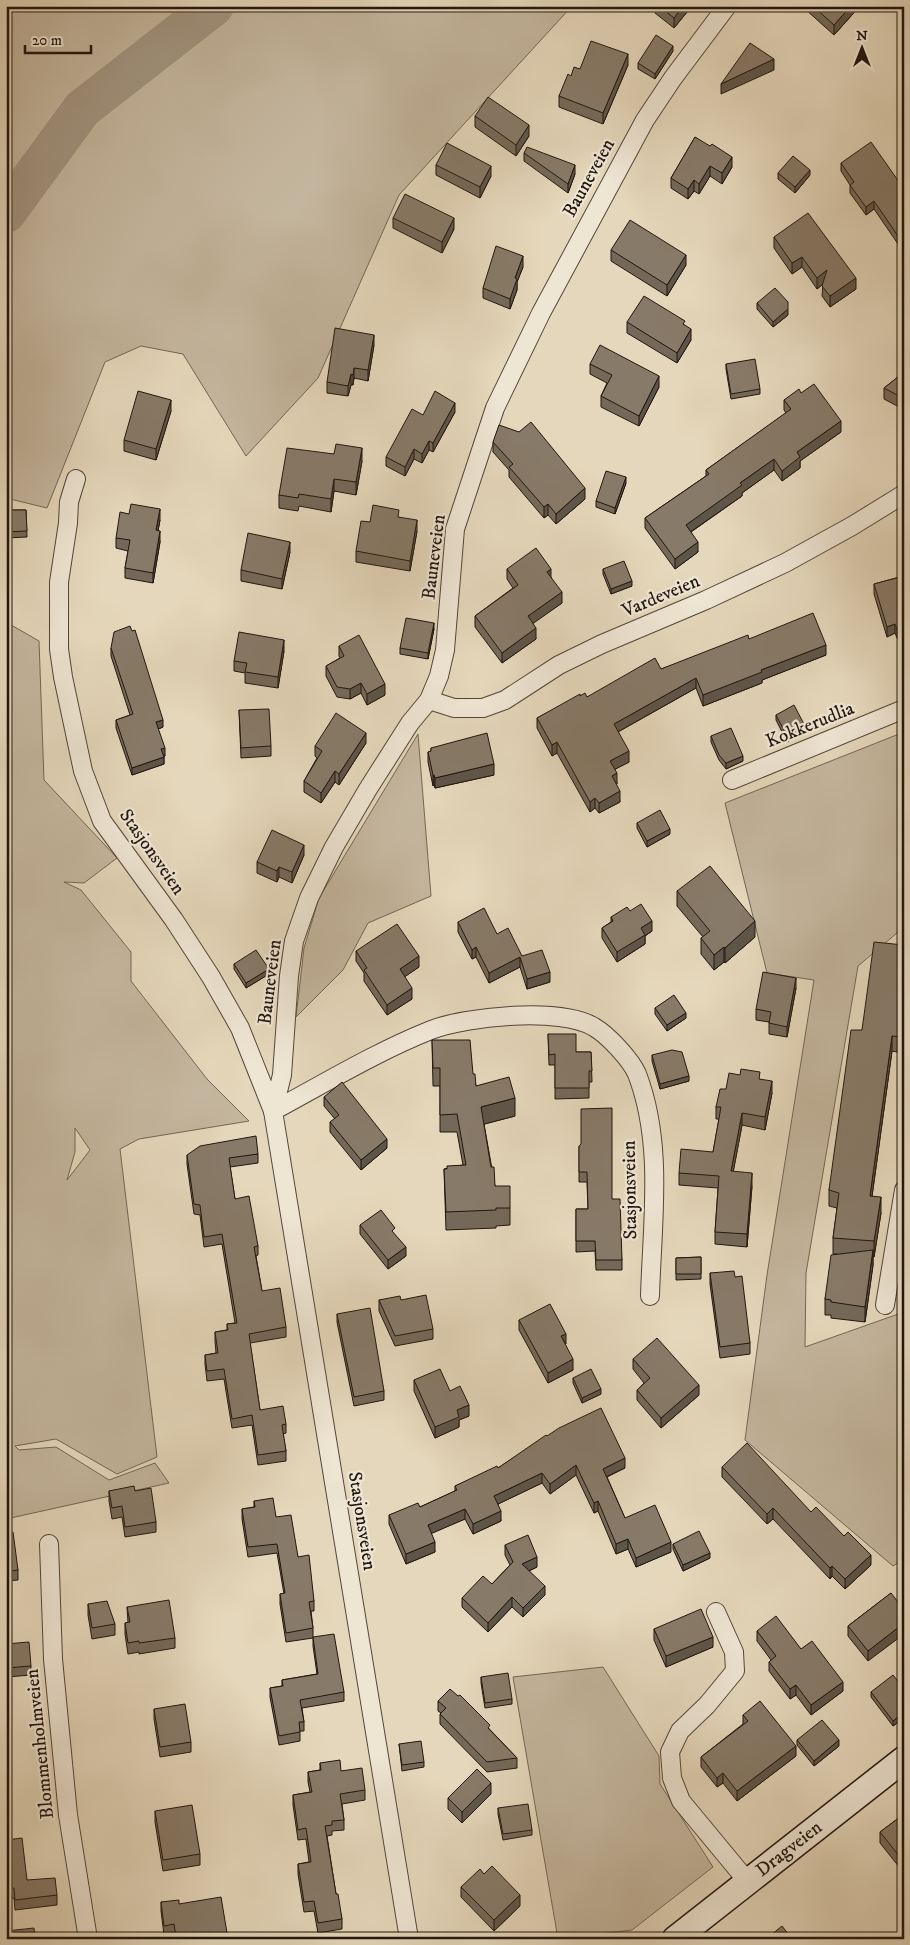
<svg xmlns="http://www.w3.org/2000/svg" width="910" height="1945" font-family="'IM FELL DW Pica',serif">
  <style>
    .green { fill: #c4b69e; stroke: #726656; fill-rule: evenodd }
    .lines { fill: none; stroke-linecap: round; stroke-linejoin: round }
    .river { stroke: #a29581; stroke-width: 40 }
    .minor-casing { stroke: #52463a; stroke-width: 20 }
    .secondary-casing { stroke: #21160f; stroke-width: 28 }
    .minor { stroke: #eee5d3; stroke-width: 18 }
    .secondary { stroke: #eee5d3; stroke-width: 25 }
    .wall { fill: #746959; stroke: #21160f }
    .shaded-wall { fill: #5e5549; stroke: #21160f }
    .building { fill: #877a68; stroke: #21160f }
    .labels { text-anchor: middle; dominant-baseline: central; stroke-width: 4.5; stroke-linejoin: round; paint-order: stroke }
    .street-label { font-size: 19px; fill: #21160f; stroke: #eee5d3 }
  </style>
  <rect width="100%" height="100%" fill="#e5d7bb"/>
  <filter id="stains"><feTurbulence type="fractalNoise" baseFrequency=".004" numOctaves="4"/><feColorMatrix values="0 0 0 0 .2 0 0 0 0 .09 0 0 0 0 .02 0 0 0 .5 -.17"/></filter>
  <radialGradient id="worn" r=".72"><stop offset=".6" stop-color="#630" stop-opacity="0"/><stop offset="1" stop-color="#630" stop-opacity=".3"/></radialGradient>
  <!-- green -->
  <g class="green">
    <path d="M 6,6 L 572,6 L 399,195 L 318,378 L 246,456 L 183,354 L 141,346 L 105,362 L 47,508 L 6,498 Z"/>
    <path d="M 6,622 L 39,641 L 44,780 L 117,858 L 84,883 L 64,882 L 81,890 L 131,952 L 131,981 L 207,1079 L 249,1121 L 139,1139 L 120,1149 L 157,1457 L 117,1474 L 56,1439 L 15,1446 L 19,1450 L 56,1447 L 109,1480 L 155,1463 L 169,1483 L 6,1519 ZM 75,1128 L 90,1150 L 67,1180 L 75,1152 Z"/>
    <path d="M 904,732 L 904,927 L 858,966 L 806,1273 L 805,1347 L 904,1312 L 904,1559 L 893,1566 L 745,1440 L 767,1275 L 814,980 L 767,973 L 725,803 Z"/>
    <path d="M 418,734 L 431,896 L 368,923 L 343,970 L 296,1017 L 304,948 L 319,898 Z"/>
    <path d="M 603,1667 L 659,1756 L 660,1784 L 713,1867 L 632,1930 L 558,1939 L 513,1677 Z"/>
  </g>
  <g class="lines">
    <!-- river -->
    <path class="river" d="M 6,213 L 82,109 L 214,6"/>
    <!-- minor casing -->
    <g class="minor-casing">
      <g id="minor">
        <path d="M 76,479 L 69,502 L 68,523 L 59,582 L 59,649 L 63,677 L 83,771 L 102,821 L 174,920 L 211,977 L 240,1028 L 273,1111"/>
        <path d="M 429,700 L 454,708 L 483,708 L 505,700 L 559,665 L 602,644 L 706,600 L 785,563 L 852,526 L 904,494"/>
        <path d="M 732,780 L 904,709"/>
        <path d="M 273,1111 L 282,1075 L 289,976 L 294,941 L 309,898 L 334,847 L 368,789 L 410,723 L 429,700 L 439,676 L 445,650 L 455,529 L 495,408 L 541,313 L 645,120 L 673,78 L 727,6"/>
        <path d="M 885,1305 L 904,1190"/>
        <path d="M 49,1544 L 53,1659 L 68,1815 L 88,1939"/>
        <path d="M 716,1612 L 734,1652 L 735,1671 L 707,1705 L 680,1731 L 670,1752 L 672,1778 L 681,1801 L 748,1882"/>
        <path d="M 409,1939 L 273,1111 C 325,1083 376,1052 431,1030 C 467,1016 561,1007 594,1027 C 608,1035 631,1060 637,1074 C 664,1144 652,1223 650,1296"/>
      </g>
    </g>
    <!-- secondary casing -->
    <g class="secondary-casing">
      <path id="secondary" d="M 675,1939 L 904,1759"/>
    </g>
    <!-- minor -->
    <use href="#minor" class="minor"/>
    <!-- secondary -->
    <use href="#secondary" class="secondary"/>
  </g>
  <!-- wall -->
  <g class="wall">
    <path d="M 655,6 L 692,6 L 674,28 L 655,13 Z"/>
    <path d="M 805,6 L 860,6 L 834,35 L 805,9 Z"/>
    <path d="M 673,51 L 655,79 L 638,69 L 638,63 Z"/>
    <path d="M 628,65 L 603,124 L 559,107 L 559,96 L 571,76 L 580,69 Z"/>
    <path d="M 475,116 L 529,136 L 516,156 L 475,127 Z"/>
    <path d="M 695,137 L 732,167 L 722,184 L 710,176 L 699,194 L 694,191 L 688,199 L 671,188 L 671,178 Z"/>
    <path d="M 524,153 L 575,174 L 568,193 L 524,161 Z"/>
    <path d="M 841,163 L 904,189 L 898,244 L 874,209 L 866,215 L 850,193 L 850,185 L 841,171 Z"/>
    <path d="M 436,165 L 491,176 L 480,198 L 436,175 Z"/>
    <path d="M 778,173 L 810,175 L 795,193 L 778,179 Z"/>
    <path d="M 393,218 L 454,229 L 442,253 L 393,228 Z"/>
    <path d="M 774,237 L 856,289 L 830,307 L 822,296 L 823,284 L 817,289 L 802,267 L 792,274 L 774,248 Z"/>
    <path d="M 611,250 L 686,265 L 667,296 L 611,261 Z"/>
    <path d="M 523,267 L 517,282 L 517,290 L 510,309 L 483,298 L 483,288 Z"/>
    <path d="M 757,303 L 788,315 L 773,327 L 757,309 Z"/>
    <path d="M 627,322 L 685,325 L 691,340 L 677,363 L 627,333 Z"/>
    <path d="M 374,345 L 368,381 L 354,378 L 353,385 L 351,385 L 348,396 L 327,393 L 327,382 Z"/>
    <path d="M 590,364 L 659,387 L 639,426 L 601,407 L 601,396 L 607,383 L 590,374 Z"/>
    <path d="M 726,364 L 760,389 L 760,394 L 731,399 L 726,369 Z"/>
    <path d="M 903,373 L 901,408 L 884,399 L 884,388 Z"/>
    <path d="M 801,393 L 841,432 L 800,461 L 800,468 L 782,481 L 774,470 L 742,493 L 742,496 L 691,532 L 698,552 L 675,569 L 645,528 L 645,518 L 706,476 L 706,470 L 786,413 L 784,410 L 784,400 Z"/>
    <path d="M 171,411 L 156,460 L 124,451 L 124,440 Z"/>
    <path d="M 455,412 L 433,452 L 429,450 L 422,463 L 414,459 L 405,476 L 386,466 L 386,457 Z"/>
    <path d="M 493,442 L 585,499 L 556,524 L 548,515 L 544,518 L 509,477 L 509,470 L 493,452 Z"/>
    <path d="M 362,461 L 356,495 L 334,491 L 331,512 L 299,506 L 298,511 L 279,508 L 279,495 Z"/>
    <path d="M 626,483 L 615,514 L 596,507 L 596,501 Z"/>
    <path d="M 6,510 L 26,510 L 27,537 L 6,538 Z"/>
    <path d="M 399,517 L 417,531 L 410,571 L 356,562 L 356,551 Z"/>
    <path d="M 160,520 L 158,531 L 160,542 L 153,583 L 125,578 L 125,568 L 128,551 L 116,548 L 116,538 Z"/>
    <path d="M 290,552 L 282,589 L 241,581 L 241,570 Z"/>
    <path d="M 507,569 L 551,577 L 562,603 L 533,623 L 536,639 L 502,663 L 475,627 L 475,616 L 513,588 L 507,579 Z"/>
    <path d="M 603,569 L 632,586 L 611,594 L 603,574 Z"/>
    <path d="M 903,569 L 904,569 L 904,637 L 897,638 L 895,633 L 887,637 L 874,594 L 874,584 L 903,576 Z"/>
    <path d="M 434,629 L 428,659 L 400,654 L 400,648 Z"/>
    <path d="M 749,639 L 826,655 L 762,680 L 762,683 L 703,706 L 696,688 L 618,732 L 629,762 L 615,769 L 617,784 L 616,784 L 620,802 L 599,813 L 595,808 L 590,812 L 557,753 L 552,756 L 537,728 L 537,718 L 580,696 L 587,697 L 661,669 Z"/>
    <path d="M 339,646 L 385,695 L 367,705 L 361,693 L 350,699 L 337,697 L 326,676 L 326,666 L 340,658 L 339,656 Z"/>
    <path d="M 111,648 L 163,727 L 158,729 L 165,756 L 164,756 L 164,764 L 132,775 L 116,728 L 116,720 L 130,715 L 111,656 Z"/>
    <path d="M 284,651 L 278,688 L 245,683 L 245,673 L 234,671 L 234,661 Z"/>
    <path d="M 239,710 L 271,746 L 271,756 L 241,758 Z"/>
    <path d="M 776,715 L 805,732 L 787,742 L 776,720 Z"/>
    <path d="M 711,736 L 743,761 L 726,769 L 719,760 L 711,742 Z"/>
    <path d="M 366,743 L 339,785 L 335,782 L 321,803 L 304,792 L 304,781 L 317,758 L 315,756 L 315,746 Z"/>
    <path d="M 431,748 L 494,775 L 435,788 L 434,785 L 433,786 L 428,762 L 428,752 L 431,751 Z"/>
    <path d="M 637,823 L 670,834 L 647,847 L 637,828 Z"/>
    <path d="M 304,855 L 292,883 L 279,877 L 277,882 L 257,873 L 257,862 Z"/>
    <path d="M 677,891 L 755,937 L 725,963 L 724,962 L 714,970 L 701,954 L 701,938 L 703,937 L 677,906 Z"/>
    <path d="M 630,911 L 652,931 L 645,936 L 645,944 L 617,962 L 602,938 L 602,928 L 611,922 L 611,917 Z"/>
    <path d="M 458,922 L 497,934 L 522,956 L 550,982 L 527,989 L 520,967 L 489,983 L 476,957 L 472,959 L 458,932 Z"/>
    <path d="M 904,945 L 904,1039 L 902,1053 L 892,1051 L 872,1196 L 881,1213 L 874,1257 L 873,1257 L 873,1265 L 865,1322 L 831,1318 L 831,1315 L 825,1315 L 825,1299 L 837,1254 L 833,1254 L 833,1238 L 837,1208 L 829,1206 L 829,1190 L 862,1030 Z"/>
    <path d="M 356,951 L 419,967 L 404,977 L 412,999 L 387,1015 L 364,981 L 364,973 L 356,961 Z"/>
    <path d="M 234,964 L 269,974 L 246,988 L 234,969 Z"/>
    <path d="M 796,988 L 787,1037 L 769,1034 L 769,1022 L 756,1020 L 756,1009 Z"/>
    <path d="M 655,1008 L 686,1018 L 667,1031 L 655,1014 Z"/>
    <path d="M 548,1034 L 576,1052 L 591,1052 L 592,1082 L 589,1082 L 589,1098 L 555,1099 L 555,1065 L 549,1065 Z"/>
    <path d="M 432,1040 L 473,1074 L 476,1086 L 515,1116 L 484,1124 L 495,1186 L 510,1208 L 510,1225 L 496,1226 L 496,1228 L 446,1230 L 444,1169 L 463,1165 L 457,1132 L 440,1132 L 440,1086 L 433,1086 Z"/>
    <path d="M 652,1055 L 689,1081 L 660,1089 L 652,1061 Z"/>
    <path d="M 760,1079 L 772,1093 L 765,1130 L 742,1125 L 733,1172 L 752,1186 L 747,1247 L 715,1244 L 715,1232 L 718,1188 L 679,1185 L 679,1173 L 713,1152 L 719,1119 L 716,1119 L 716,1107 L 726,1089 Z"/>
    <path d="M 324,1097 L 387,1148 L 361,1170 L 330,1132 L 330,1122 L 335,1119 L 324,1106 Z"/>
    <path d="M 581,1144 L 612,1199 L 622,1260 L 622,1270 L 596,1270 L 595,1251 L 576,1252 L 576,1209 L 588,1209 L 587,1182 L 579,1182 L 579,1146 Z"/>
    <path d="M 258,1154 L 258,1163 L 230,1167 L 235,1199 L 258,1246 L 258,1255 L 256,1256 L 262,1291 L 286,1327 L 286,1337 L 250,1343 L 260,1410 L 286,1424 L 286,1433 L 283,1434 L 286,1451 L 286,1461 L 258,1465 L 252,1425 L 232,1428 L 224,1379 L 207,1381 L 205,1364 L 205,1355 L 216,1353 L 215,1341 L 215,1332 L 227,1330 L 227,1324 L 235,1323 L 222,1244 L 204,1247 L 200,1215 L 194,1214 L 187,1164 L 187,1155 Z"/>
    <path d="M 360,1225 L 395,1235 L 406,1256 L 388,1269 L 360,1234 Z"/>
    <path d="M 701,1257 L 701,1279 L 676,1280 L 676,1258 Z"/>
    <path d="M 710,1273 L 735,1277 L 750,1343 L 750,1354 L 720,1358 L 710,1284 Z"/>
    <path d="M 379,1300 L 401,1300 L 433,1329 L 433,1339 L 395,1346 L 379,1311 Z"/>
    <path d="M 337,1314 L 384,1391 L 384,1400 L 354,1406 L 337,1322 Z"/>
    <path d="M 519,1320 L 565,1345 L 573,1370 L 548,1383 L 519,1330 Z"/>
    <path d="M 633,1359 L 699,1395 L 661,1428 L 637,1400 L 637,1390 L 644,1383 L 633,1369 Z"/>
    <path d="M 573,1378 L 601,1394 L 582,1403 L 573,1383 Z"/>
    <path d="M 414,1380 L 450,1391 L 469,1416 L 459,1420 L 459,1427 L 435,1438 L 414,1391 Z"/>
    <path d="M 547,1436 L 625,1468 L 607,1477 L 625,1518 L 671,1552 L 636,1567 L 628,1549 L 616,1554 L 598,1511 L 594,1513 L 576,1475 L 550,1494 L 542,1483 L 498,1504 L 501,1521 L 473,1534 L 465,1519 L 431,1533 L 435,1552 L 406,1564 L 389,1524 L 389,1515 L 420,1507 L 455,1491 L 455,1486 L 498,1468 Z"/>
    <path d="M 722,1467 L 811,1512 L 871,1565 L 845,1589 L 832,1576 L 830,1579 L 773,1519 L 767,1524 L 722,1477 Z"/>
    <path d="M 109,1491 L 135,1491 L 156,1522 L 156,1532 L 125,1537 L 122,1517 L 112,1519 L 109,1501 Z"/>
    <path d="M 254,1501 L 276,1517 L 298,1557 L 314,1601 L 314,1611 L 311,1611 L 313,1628 L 313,1637 L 344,1692 L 344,1701 L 302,1708 L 304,1722 L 304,1731 L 300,1731 L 300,1741 L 279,1745 L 270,1697 L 270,1688 L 282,1686 L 282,1680 L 317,1674 L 313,1646 L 313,1638 L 286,1642 L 280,1604 L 280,1594 L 284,1594 L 277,1553 L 248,1557 L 242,1519 L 242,1509 L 254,1507 Z"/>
    <path d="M 6,1533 L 18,1570 L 18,1580 L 6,1581 Z"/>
    <path d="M 673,1544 L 710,1558 L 683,1571 L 673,1549 Z"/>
    <path d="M 505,1545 L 537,1567 L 529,1571 L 545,1595 L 523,1617 L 512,1607 L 488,1632 L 462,1607 L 462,1598 L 492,1584 L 510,1565 L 505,1555 Z"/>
    <path d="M 891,1593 L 868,1661 L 848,1636 L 848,1626 Z"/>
    <path d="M 88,1604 L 115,1624 L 115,1635 L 92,1639 L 88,1615 Z"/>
    <path d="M 127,1607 L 175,1638 L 175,1648 L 139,1654 L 139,1652 L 128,1654 L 125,1634 L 125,1623 L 128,1623 Z"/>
    <path d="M 654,1629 L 713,1647 L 666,1667 L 654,1640 Z"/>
    <path d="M 757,1631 L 801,1649 L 843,1691 L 811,1715 L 796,1695 L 790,1699 L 769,1671 L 769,1662 L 771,1660 L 757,1641 Z"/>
    <path d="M 6,1644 L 31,1666 L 31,1675 L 7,1677 L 7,1692 L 6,1692 Z"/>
    <path d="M 481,1677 L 512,1699 L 512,1704 L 485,1708 L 481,1683 Z"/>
    <path d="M 904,1689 L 904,1718 L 893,1726 L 871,1697 L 871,1692 Z"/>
    <path d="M 458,1696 L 517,1758 L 517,1768 L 487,1772 L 440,1724 L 440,1714 L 441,1713 L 438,1711 L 438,1701 Z"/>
    <path d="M 154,1709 L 191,1742 L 191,1752 L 160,1757 L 154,1719 Z"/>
    <path d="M 743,1715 L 796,1756 L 737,1801 L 723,1783 L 717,1787 L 701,1767 L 701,1757 L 743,1724 Z"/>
    <path d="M 797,1740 L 839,1746 L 814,1766 L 797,1745 Z"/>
    <path d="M 399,1744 L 424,1762 L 424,1767 L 402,1771 Z"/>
    <path d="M 320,1763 L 341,1771 L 365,1790 L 365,1800 L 342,1804 L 344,1820 L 344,1830 L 332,1831 L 332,1835 L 327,1836 L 336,1894 L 342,1919 L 342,1929 L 318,1933 L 314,1911 L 304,1912 L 298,1874 L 298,1864 L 309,1862 L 306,1839 L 298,1840 L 293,1805 L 293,1795 L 310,1792 L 308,1782 L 308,1772 L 320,1770 Z"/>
    <path d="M 491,1794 L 462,1823 L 448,1809 L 448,1798 Z"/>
    <path d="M 498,1808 L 532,1830 L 532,1835 L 503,1840 L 498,1814 Z"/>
    <path d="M 155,1811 L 200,1854 L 200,1865 L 163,1871 L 155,1822 Z"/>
    <path d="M 904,1814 L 904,1873 L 880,1843 L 880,1832 Z"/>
    <path d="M 6,1840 L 27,1880 L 57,1895 L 57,1905 L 15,1910 L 14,1898 L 6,1899 Z"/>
    <path d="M 484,1874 L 520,1906 L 494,1931 L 461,1897 L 461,1887 Z"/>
    <path d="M 161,1902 L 179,1904 L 228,1939 L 175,1939 L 174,1933 L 164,1935 L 161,1911 Z"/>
  </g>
  <!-- shaded-wall -->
  <g class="shaded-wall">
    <path d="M 683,6 L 692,6 L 674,28 L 674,18 Z"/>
    <path d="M 851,6 L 860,6 L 834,35 L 834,25 Z"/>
    <path d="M 673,46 L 673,51 L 655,79 L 655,74 Z"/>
    <path d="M 628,54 L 628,65 L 603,124 L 603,113 Z"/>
    <path d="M 774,59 L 774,70 L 721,94 L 721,84 Z"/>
    <path d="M 529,125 L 529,136 L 516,156 L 516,145 Z"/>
    <path d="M 732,157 L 732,167 L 722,184 L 722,173 Z"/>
    <path d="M 575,165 L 575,174 L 568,193 L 568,184 Z"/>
    <path d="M 491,166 L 491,176 L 480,198 L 480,187 Z"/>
    <path d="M 710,166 L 710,176 L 699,194 L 699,184 Z"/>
    <path d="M 810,170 L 810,175 L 795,193 L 795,187 Z"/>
    <path d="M 694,180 L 694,191 L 688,199 L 688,189 Z"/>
    <path d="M 874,201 L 874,209 L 866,215 L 866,207 Z"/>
    <path d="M 454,218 L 454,229 L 442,253 L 442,242 Z"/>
    <path d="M 904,232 L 904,241 L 898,244 L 898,236 Z"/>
    <path d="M 686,255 L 686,265 L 667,296 L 667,285 Z"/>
    <path d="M 523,256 L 523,267 L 517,282 L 517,290 L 510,309 L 510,299 L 515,278 Z"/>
    <path d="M 802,257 L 802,267 L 792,274 L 792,263 Z"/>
    <path d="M 827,270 L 827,281 L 817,289 L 817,278 Z"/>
    <path d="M 856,278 L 856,289 L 830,307 L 830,296 Z"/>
    <path d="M 788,309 L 788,315 L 773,327 L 773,322 Z"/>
    <path d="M 691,329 L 691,340 L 677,363 L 677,353 Z"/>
    <path d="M 374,335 L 374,345 L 368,381 L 368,370 Z"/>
    <path d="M 354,368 L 354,378 L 353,385 L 353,375 Z"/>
    <path d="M 351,374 L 351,385 L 348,396 L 348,386 Z"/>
    <path d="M 659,376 L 659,387 L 639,426 L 639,416 Z"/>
    <path d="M 901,397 L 904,397 L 904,407 L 901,408 Z"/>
    <path d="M 171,400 L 171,411 L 156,460 L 156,449 Z"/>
    <path d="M 455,403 L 455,412 L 433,452 L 433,443 Z"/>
    <path d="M 841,421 L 841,432 L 800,461 L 800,468 L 782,481 L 782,471 L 797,452 Z"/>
    <path d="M 429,441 L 429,450 L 422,463 L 422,454 Z"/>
    <path d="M 362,448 L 362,461 L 356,495 L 356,482 Z"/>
    <path d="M 414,449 L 414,459 L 405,476 L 405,467 Z"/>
    <path d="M 774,459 L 774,470 L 742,493 L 742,496 L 686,535 L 686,525 L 740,483 Z"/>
    <path d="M 626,477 L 626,483 L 615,514 L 615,508 Z"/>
    <path d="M 334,479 L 334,491 L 331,512 L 331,499 Z"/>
    <path d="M 585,488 L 585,499 L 556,524 L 556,514 Z"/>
    <path d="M 548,504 L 548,515 L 544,518 L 544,507 Z"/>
    <path d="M 160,509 L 160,520 L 156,541 L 156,530 Z"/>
    <path d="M 417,520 L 417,531 L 410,571 L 410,561 Z"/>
    <path d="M 160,531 L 160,542 L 153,583 L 153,573 Z"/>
    <path d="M 290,542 L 290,552 L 282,589 L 282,579 Z"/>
    <path d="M 698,542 L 698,552 L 675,569 L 675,559 Z"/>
    <path d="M 551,569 L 551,579 L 547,572 Z"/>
    <path d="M 632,581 L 632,586 L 611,594 L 611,589 Z"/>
    <path d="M 562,592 L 562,603 L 528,627 L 528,616 Z"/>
    <path d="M 434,623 L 434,629 L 428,659 L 428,653 Z"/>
    <path d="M 895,624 L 895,633 L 887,637 L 887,627 Z"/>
    <path d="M 904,627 L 904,637 L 897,638 L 897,629 Z"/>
    <path d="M 536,628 L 536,639 L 502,663 L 502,653 Z"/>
    <path d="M 284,640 L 284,651 L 278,688 L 278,677 Z"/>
    <path d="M 826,645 L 826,655 L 762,680 L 762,683 L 703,706 L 703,695 L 761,670 Z"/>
    <path d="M 696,678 L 696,688 L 614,734 L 614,724 Z"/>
    <path d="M 361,683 L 361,693 L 350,699 L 350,689 Z"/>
    <path d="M 385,684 L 385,695 L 367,705 L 367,694 Z"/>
    <path d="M 163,720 L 163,727 L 156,730 L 156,722 Z"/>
    <path d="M 805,726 L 805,732 L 787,742 L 787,736 Z"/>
    <path d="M 366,733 L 366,743 L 339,785 L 339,774 Z"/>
    <path d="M 557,742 L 557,753 L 552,756 L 552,745 Z"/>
    <path d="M 165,748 L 165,756 L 161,757 L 161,749 Z"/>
    <path d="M 629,751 L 629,762 L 610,772 L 610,761 Z"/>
    <path d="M 743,756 L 743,761 L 726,769 L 726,763 Z"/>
    <path d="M 164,757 L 164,764 L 132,775 L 132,768 Z"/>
    <path d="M 494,764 L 494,775 L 435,788 L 435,778 Z"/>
    <path d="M 335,771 L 335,782 L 321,803 L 321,793 Z"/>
    <path d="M 617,773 L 617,784 L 612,787 L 612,776 Z"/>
    <path d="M 433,775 L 434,775 L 434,785 L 433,786 Z"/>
    <path d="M 620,791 L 620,802 L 599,813 L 599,803 Z"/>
    <path d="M 595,798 L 595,808 L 590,812 L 590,802 Z"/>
    <path d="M 670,829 L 670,834 L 647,847 L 647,841 Z"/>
    <path d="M 304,845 L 304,855 L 292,883 L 292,872 Z"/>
    <path d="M 279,867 L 279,877 L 277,882 L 277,871 Z"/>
    <path d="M 652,921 L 652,931 L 645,936 L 645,944 L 617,962 L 617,952 L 641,928 Z"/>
    <path d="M 755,921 L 755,937 L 725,963 L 725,948 Z"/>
    <path d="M 476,947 L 476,957 L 472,959 L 472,950 Z"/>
    <path d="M 724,947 L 724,962 L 714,970 L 714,955 Z"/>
    <path d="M 419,956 L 419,967 L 400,980 L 400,969 Z"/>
    <path d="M 520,957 L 520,967 L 489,983 L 489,973 Z"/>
    <path d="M 269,969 L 269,974 L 246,988 L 246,983 Z"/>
    <path d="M 550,972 L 550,982 L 527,989 L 527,979 Z"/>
    <path d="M 796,978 L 796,988 L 787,1037 L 787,1027 Z"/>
    <path d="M 412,988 L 412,999 L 387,1015 L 387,1005 Z"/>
    <path d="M 686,1013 L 686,1018 L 667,1031 L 667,1025 Z"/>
    <path d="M 904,1024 L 904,1039 L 902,1053 L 902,1037 Z"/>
    <path d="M 892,1036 L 892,1051 L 870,1211 L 870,1196 Z"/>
    <path d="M 689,1076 L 689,1081 L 660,1089 L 660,1084 Z"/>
    <path d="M 772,1081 L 772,1093 L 765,1130 L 765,1117 Z"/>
    <path d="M 515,1098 L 515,1116 L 481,1125 L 481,1107 Z"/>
    <path d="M 742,1113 L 742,1125 L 731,1184 L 731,1171 Z"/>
    <path d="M 387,1139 L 387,1148 L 361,1170 L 361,1160 Z"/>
    <path d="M 752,1173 L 752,1186 L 747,1247 L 747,1234 Z"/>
    <path d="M 881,1197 L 881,1213 L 874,1257 L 874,1241 Z"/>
    <path d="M 406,1247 L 406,1256 L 388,1269 L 388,1260 Z"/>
    <path d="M 873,1250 L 873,1265 L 865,1322 L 865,1307 Z"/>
    <path d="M 566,1334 L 566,1344 L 561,1336 Z"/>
    <path d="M 573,1359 L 573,1370 L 548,1383 L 548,1373 Z"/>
    <path d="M 699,1385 L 699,1395 L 661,1428 L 661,1418 Z"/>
    <path d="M 601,1389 L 601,1394 L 582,1403 L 582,1398 Z"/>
    <path d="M 469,1405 L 469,1416 L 459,1420 L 459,1427 L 435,1438 L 435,1427 L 457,1410 Z"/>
    <path d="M 625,1458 L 625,1468 L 603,1478 L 603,1469 Z"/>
    <path d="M 576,1465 L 576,1475 L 550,1494 L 550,1484 Z"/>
    <path d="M 542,1473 L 542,1483 L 494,1506 L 494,1496 Z"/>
    <path d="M 598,1501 L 598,1511 L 594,1513 L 594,1503 Z"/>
    <path d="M 773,1508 L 773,1519 L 767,1524 L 767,1514 Z"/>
    <path d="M 465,1509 L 465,1519 L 428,1535 L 428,1525 Z"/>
    <path d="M 501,1511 L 501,1521 L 473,1534 L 473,1524 Z"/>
    <path d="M 628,1539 L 628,1549 L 616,1554 L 616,1544 Z"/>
    <path d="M 435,1542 L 435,1552 L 406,1564 L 406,1554 Z"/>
    <path d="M 671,1542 L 671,1552 L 636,1567 L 636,1558 Z"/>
    <path d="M 710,1553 L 710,1558 L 683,1571 L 683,1565 Z"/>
    <path d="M 871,1555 L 871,1565 L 845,1589 L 845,1579 Z"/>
    <path d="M 537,1557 L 537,1567 L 522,1574 L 522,1564 Z"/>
    <path d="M 832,1566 L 832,1576 L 830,1579 L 830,1568 Z"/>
    <path d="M 545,1586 L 545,1595 L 523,1617 L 523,1608 Z"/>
    <path d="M 512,1597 L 512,1607 L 488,1632 L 488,1623 Z"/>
    <path d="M 904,1623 L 904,1634 L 868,1661 L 868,1651 Z"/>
    <path d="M 713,1637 L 713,1647 L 666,1667 L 666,1656 Z"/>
    <path d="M 843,1682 L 843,1691 L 811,1715 L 811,1705 Z"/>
    <path d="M 796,1685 L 796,1695 L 790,1699 L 790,1689 Z"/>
    <path d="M 904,1712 L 904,1718 L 893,1726 L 893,1721 Z"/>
    <path d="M 839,1740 L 839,1746 L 814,1766 L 814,1761 Z"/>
    <path d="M 796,1746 L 796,1756 L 737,1801 L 737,1791 Z"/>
    <path d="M 723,1773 L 723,1783 L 717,1787 L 717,1778 Z"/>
    <path d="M 491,1783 L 491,1794 L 462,1823 L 462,1812 Z"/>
    <path d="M 520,1895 L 520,1906 L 494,1931 L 494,1920 Z"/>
  </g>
  <!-- building -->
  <g class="building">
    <path d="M 659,6 L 683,6 L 674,18 Z"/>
    <path d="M 813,6 L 851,6 L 834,25 Z"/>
    <path d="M 656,35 L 673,46 L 655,74 L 638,63 Z"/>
    <path d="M 591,41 L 628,54 L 603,113 L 559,96 L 568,74 L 571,76 L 574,67 L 580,69 Z"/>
    <path d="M 750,43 L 774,59 L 721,84 Z"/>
    <path d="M 488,97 L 529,125 L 516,145 L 475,116 Z"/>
    <path d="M 695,137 L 710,146 L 712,144 L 732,157 L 722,173 L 710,166 L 699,184 L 694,180 L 688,189 L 671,178 Z"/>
    <path d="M 871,142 L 904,189 L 904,232 L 898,236 L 874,201 L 866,207 L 850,185 L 854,182 L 841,163 Z"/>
    <path d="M 447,143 L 491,166 L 480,187 L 436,165 Z"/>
    <path d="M 527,147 L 575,165 L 568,184 L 524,153 Z"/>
    <path d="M 793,156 L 810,170 L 795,187 L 778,173 Z"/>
    <path d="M 405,194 L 454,218 L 442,242 L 393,218 Z"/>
    <path d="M 808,213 L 856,278 L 830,296 L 822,286 L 827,270 L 817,278 L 802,257 L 792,263 L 774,237 Z"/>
    <path d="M 630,220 L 686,255 L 667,285 L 611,250 Z"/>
    <path d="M 496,246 L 523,256 L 515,278 L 517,279 L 510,299 L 483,288 Z"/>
    <path d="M 775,288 L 788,302 L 788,309 L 773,322 L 757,303 Z"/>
    <path d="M 644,296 L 685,321 L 683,324 L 691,329 L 677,353 L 627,322 Z"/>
    <path d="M 335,328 L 374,335 L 368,370 L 354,368 L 353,375 L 351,374 L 348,386 L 327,382 Z"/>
    <path d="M 600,345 L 659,376 L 639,416 L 601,396 L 612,375 L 590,364 Z"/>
    <path d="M 755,359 L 760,389 L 731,394 L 726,364 Z"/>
    <path d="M 903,373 L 904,374 L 904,397 L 901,397 L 884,388 Z"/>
    <path d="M 814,384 L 841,421 L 797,452 L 800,457 L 782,471 L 774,459 L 740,483 L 742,485 L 686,525 L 698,542 L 675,559 L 645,518 L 709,474 L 706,470 L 791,409 L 784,400 L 799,389 L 801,393 Z"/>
    <path d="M 138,391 L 171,400 L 156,449 L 124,440 Z"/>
    <path d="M 435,391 L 455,403 L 433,443 L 429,441 L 422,454 L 414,449 L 405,467 L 386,457 L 412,409 L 423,415 Z"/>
    <path d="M 531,422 L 585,488 L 556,514 L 548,504 L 544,507 L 509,467 L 513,464 L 493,442 L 499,425 L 519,432 Z"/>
    <path d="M 336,444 L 362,448 L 356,482 L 334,479 L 331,499 L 299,494 L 298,498 L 279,495 L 287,448 L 334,454 Z"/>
    <path d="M 606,471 L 626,477 L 615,508 L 596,501 Z"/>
    <path d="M 131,504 L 160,509 L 156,530 L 160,531 L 153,573 L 125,568 L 130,540 L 116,538 L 120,512 L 129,514 Z"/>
    <path d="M 373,505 L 399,510 L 398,517 L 417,520 L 410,561 L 356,551 L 361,521 L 370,522 Z"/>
    <path d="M 6,510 L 26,510 L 27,531 L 6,532 Z"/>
    <path d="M 248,533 L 290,542 L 282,579 L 241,570 Z"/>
    <path d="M 536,548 L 551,569 L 547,572 L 562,592 L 528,616 L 536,628 L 502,653 L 475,616 L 518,585 L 507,569 Z"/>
    <path d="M 624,561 L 632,581 L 611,589 L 603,569 Z"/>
    <path d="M 904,576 L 904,627 L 897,629 L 895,624 L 887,627 L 874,584 Z"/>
    <path d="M 813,613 L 826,645 L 761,670 L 762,672 L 703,695 L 696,678 L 614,724 L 629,751 L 610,761 L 617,773 L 612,776 L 620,791 L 599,803 L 595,798 L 590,802 L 557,742 L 552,745 L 537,718 L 580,694 L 580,696 L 585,693 L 587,697 L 655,658 L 661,669 L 748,635 L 749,639 Z"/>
    <path d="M 406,618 L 434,623 L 428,653 L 400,648 Z"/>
    <path d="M 130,626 L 132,631 L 135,630 L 163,720 L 156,722 L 165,748 L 161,749 L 164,757 L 132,768 L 116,720 L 133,714 L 111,648 L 114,632 Z"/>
    <path d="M 239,632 L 284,640 L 278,677 L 245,672 L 247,663 L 234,661 Z"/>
    <path d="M 359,635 L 385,684 L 367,694 L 361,683 L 350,689 L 337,687 L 326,666 L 344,656 L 339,646 Z"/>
    <path d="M 794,705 L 805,726 L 787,736 L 776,715 Z"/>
    <path d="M 269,709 L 271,746 L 241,748 L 239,710 Z"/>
    <path d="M 336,713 L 366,733 L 339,774 L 335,771 L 321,793 L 304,781 L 322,751 L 315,746 Z"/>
    <path d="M 731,728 L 743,756 L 726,763 L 719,755 L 711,736 Z"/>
    <path d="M 487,733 L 494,764 L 435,778 L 434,775 L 433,775 L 428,752 L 431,751 L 431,748 Z"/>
    <path d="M 660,810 L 670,829 L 647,841 L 637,823 Z"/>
    <path d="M 272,830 L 304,845 L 292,872 L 279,867 L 277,871 L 257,862 Z"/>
    <path d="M 710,866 L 755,921 L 725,948 L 724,947 L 714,955 L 701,938 L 710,931 L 677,891 Z"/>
    <path d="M 641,904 L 652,921 L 641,928 L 645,935 L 617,952 L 602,928 L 613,921 L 611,917 L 627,907 L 630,911 Z"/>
    <path d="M 484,908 L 497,934 L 508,928 L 522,956 L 542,950 L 550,972 L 527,979 L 520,957 L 489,973 L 476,947 L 472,950 L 458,922 Z"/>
    <path d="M 397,924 L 419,956 L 400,969 L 412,988 L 387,1005 L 364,970 L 367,968 L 356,951 Z"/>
    <path d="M 874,942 L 904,945 L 904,1024 L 902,1037 L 892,1036 L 870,1196 L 881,1197 L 874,1241 L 833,1238 L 839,1193 L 829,1190 L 851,1030 L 862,1030 Z"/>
    <path d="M 256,950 L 269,969 L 246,983 L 234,964 Z"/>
    <path d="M 763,972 L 796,978 L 787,1027 L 769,1023 L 771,1012 L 756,1009 Z"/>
    <path d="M 674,995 L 686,1013 L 667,1025 L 655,1008 Z"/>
    <path d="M 548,1034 L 576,1034 L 576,1052 L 591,1052 L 592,1071 L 589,1071 L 589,1088 L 555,1088 L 555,1054 L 549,1055 Z"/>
    <path d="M 432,1040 L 470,1040 L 473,1074 L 475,1074 L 476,1086 L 509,1077 L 515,1098 L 481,1107 L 491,1167 L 494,1167 L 495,1186 L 510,1186 L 510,1208 L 496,1208 L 496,1210 L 446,1212 L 444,1169 L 447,1169 L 447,1166 L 466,1165 L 457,1114 L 440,1115 L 440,1068 L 433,1068 Z"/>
    <path d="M 672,1050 L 682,1052 L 689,1076 L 660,1084 L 652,1055 Z"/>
    <path d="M 741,1069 L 760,1072 L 759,1079 L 772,1081 L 765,1117 L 742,1113 L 731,1171 L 752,1173 L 747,1234 L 715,1232 L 719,1176 L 679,1173 L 681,1149 L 713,1152 L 721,1107 L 716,1107 L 720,1089 L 726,1089 L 729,1073 L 740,1075 Z"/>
    <path d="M 342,1082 L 387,1139 L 361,1160 L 330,1122 L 339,1115 L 324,1097 Z"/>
    <path d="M 612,1108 L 612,1199 L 620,1199 L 622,1260 L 596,1260 L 595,1241 L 576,1241 L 576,1209 L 588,1209 L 587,1172 L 579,1172 L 579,1146 L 581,1144 L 581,1109 Z"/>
    <path d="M 256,1136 L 258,1154 L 229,1158 L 235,1199 L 249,1196 L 258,1246 L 254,1247 L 262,1291 L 280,1288 L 286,1327 L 249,1334 L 260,1410 L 283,1406 L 286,1424 L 282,1425 L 286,1451 L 258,1455 L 252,1415 L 232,1419 L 224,1369 L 207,1371 L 205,1355 L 218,1353 L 215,1332 L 228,1330 L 227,1324 L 237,1323 L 222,1234 L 204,1237 L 200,1205 L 194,1204 L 187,1155 L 200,1146 Z"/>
    <path d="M 381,1210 L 395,1228 L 392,1231 L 406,1247 L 388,1260 L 360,1225 Z"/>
    <path d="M 873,1250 L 865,1307 L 831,1302 L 831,1300 L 825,1299 L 831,1255 Z"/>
    <path d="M 701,1257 L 701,1274 L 676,1274 L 676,1258 Z"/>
    <path d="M 734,1271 L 735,1277 L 742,1276 L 750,1343 L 720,1347 L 710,1273 Z"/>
    <path d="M 426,1295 L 433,1329 L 395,1336 L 379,1300 L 400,1296 L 401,1300 Z"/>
    <path d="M 550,1304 L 566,1334 L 561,1336 L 573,1359 L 548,1373 L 519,1320 Z"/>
    <path d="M 370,1308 L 384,1391 L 354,1397 L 337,1314 Z"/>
    <path d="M 657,1338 L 699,1385 L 661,1418 L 637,1390 L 650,1378 L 633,1359 Z"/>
    <path d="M 440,1369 L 450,1391 L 460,1386 L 469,1405 L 457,1410 L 459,1417 L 435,1427 L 414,1380 Z"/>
    <path d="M 591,1369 L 601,1389 L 582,1398 L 573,1378 Z"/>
    <path d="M 601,1408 L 625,1458 L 603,1469 L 625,1518 L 655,1505 L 671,1542 L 636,1558 L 628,1539 L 616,1544 L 598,1501 L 594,1503 L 576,1465 L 550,1484 L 542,1473 L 494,1496 L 501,1511 L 473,1524 L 465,1509 L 428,1525 L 435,1542 L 406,1554 L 389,1515 L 418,1503 L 420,1507 L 457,1490 L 455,1486 L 497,1466 L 498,1468 L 546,1435 L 547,1436 L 559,1428 Z"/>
    <path d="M 747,1443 L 811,1512 L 816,1507 L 844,1536 L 848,1532 L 871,1555 L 845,1579 L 832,1566 L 830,1568 L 773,1508 L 767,1514 L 722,1467 Z"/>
    <path d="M 134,1486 L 135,1491 L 151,1488 L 156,1522 L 125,1527 L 122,1506 L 112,1508 L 109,1491 Z"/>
    <path d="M 273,1498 L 276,1517 L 291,1515 L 298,1557 L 309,1555 L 314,1601 L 309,1602 L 313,1628 L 286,1633 L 280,1594 L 285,1593 L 277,1544 L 248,1547 L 242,1509 L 255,1507 L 254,1501 Z"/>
    <path d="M 699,1531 L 710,1553 L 683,1565 L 673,1544 Z"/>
    <path d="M 13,1532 L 18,1570 L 6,1572 L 6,1533 Z"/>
    <path d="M 528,1535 L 537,1557 L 522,1564 L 545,1586 L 523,1608 L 512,1597 L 488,1623 L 462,1598 L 483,1576 L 492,1584 L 513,1562 L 505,1545 Z"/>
    <path d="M 891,1593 L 904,1610 L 904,1623 L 868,1651 L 848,1626 Z"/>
    <path d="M 169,1600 L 175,1638 L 139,1643 L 139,1641 L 128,1643 L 125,1623 L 130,1622 L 127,1607 Z"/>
    <path d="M 107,1601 L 115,1624 L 92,1628 L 88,1604 Z"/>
    <path d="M 701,1609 L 713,1637 L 666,1656 L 654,1629 Z"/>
    <path d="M 776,1616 L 801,1649 L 812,1641 L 843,1682 L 811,1705 L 796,1685 L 790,1689 L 769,1662 L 776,1656 L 757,1631 Z"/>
    <path d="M 334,1634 L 344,1692 L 300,1700 L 304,1722 L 299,1722 L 300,1732 L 279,1736 L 270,1688 L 283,1686 L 282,1680 L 318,1674 L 313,1637 Z"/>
    <path d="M 29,1642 L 31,1666 L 6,1668 L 6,1644 Z"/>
    <path d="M 508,1673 L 512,1699 L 485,1703 L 481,1677 Z"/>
    <path d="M 893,1675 L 904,1689 L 904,1712 L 893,1721 L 871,1692 Z"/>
    <path d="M 450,1689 L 458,1696 L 460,1695 L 490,1725 L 488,1728 L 517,1758 L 487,1762 L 440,1714 L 446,1708 L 438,1701 Z"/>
    <path d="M 760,1701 L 796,1746 L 737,1791 L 723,1773 L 717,1778 L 701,1757 L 748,1721 L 743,1715 Z"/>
    <path d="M 185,1704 L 191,1742 L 160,1747 L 154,1709 Z"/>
    <path d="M 822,1720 L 839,1740 L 814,1761 L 797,1740 Z"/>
    <path d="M 421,1741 L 424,1762 L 402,1765 L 399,1744 Z"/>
    <path d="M 340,1760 L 341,1771 L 362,1768 L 365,1790 L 340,1794 L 344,1820 L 332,1821 L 332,1825 L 325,1826 L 336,1894 L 338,1894 L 342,1919 L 318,1923 L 314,1901 L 304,1902 L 298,1864 L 311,1862 L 306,1828 L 298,1830 L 293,1795 L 312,1792 L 308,1772 L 321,1770 L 320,1763 Z"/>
    <path d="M 477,1769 L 491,1783 L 462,1812 L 448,1798 Z"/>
    <path d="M 528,1804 L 532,1830 L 503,1834 L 498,1808 Z"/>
    <path d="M 192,1805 L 200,1854 L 163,1860 L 155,1811 Z"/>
    <path d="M 904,1814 L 904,1862 L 880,1832 Z"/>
    <path d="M 22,1838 L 27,1880 L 55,1878 L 57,1895 L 15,1900 L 14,1888 L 6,1889 L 6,1840 Z"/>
    <path d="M 492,1866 L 520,1895 L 494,1920 L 461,1887 L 480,1869 L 484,1874 Z"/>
    <path d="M 221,1897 L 228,1939 L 206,1939 L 205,1934 L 179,1938 L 176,1937 L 174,1924 L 164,1926 L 161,1902 L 179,1900 L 179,1904 Z"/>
    <path d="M 782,1926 L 792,1939 L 766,1939 Z"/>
    <path d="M 34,1928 L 35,1939 L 6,1939 L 6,1931 Z"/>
  </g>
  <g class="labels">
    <!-- street labels -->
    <g class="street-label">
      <text transform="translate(589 178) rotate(-61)">Bauneveien</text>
      <text transform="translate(434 557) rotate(-83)">Bauneveien</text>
      <text transform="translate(661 596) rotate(-23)">Vardeveien</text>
      <text transform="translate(810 725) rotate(-22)">Kokkerudlia</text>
      <text transform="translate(152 852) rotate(55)">Stasjonsveien</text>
      <text transform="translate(270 982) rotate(-83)">Bauneveien</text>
      <text transform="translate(630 1190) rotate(-91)">Stasjonsveien</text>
      <text transform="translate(362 1521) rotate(81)">Stasjonsveien</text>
      <text transform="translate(40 1744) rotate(-96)">Blommenholmveien</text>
      <text transform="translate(789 1849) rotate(-38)">Dragveien</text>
    </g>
  </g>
  <!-- margin -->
  <rect width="910" height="1945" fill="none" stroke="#e5d7bb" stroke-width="25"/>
  <rect x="8" y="8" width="895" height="1930" fill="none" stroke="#21160f" stroke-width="2.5"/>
  <rect x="12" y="12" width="885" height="1920" fill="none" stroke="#21160f"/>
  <!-- north arrow -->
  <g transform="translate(862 48)" stroke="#eee5d3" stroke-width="4" paint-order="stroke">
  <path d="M0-4L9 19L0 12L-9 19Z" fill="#21160f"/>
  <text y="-8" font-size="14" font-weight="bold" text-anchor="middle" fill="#21160f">N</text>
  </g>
  <!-- scale -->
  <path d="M25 45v8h66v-8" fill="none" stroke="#21160f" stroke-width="2.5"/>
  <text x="32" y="45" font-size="15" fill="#21160f" stroke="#eee5d3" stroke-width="4" paint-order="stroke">20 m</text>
  <rect width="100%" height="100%" filter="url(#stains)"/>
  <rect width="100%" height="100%" fill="url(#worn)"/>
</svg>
